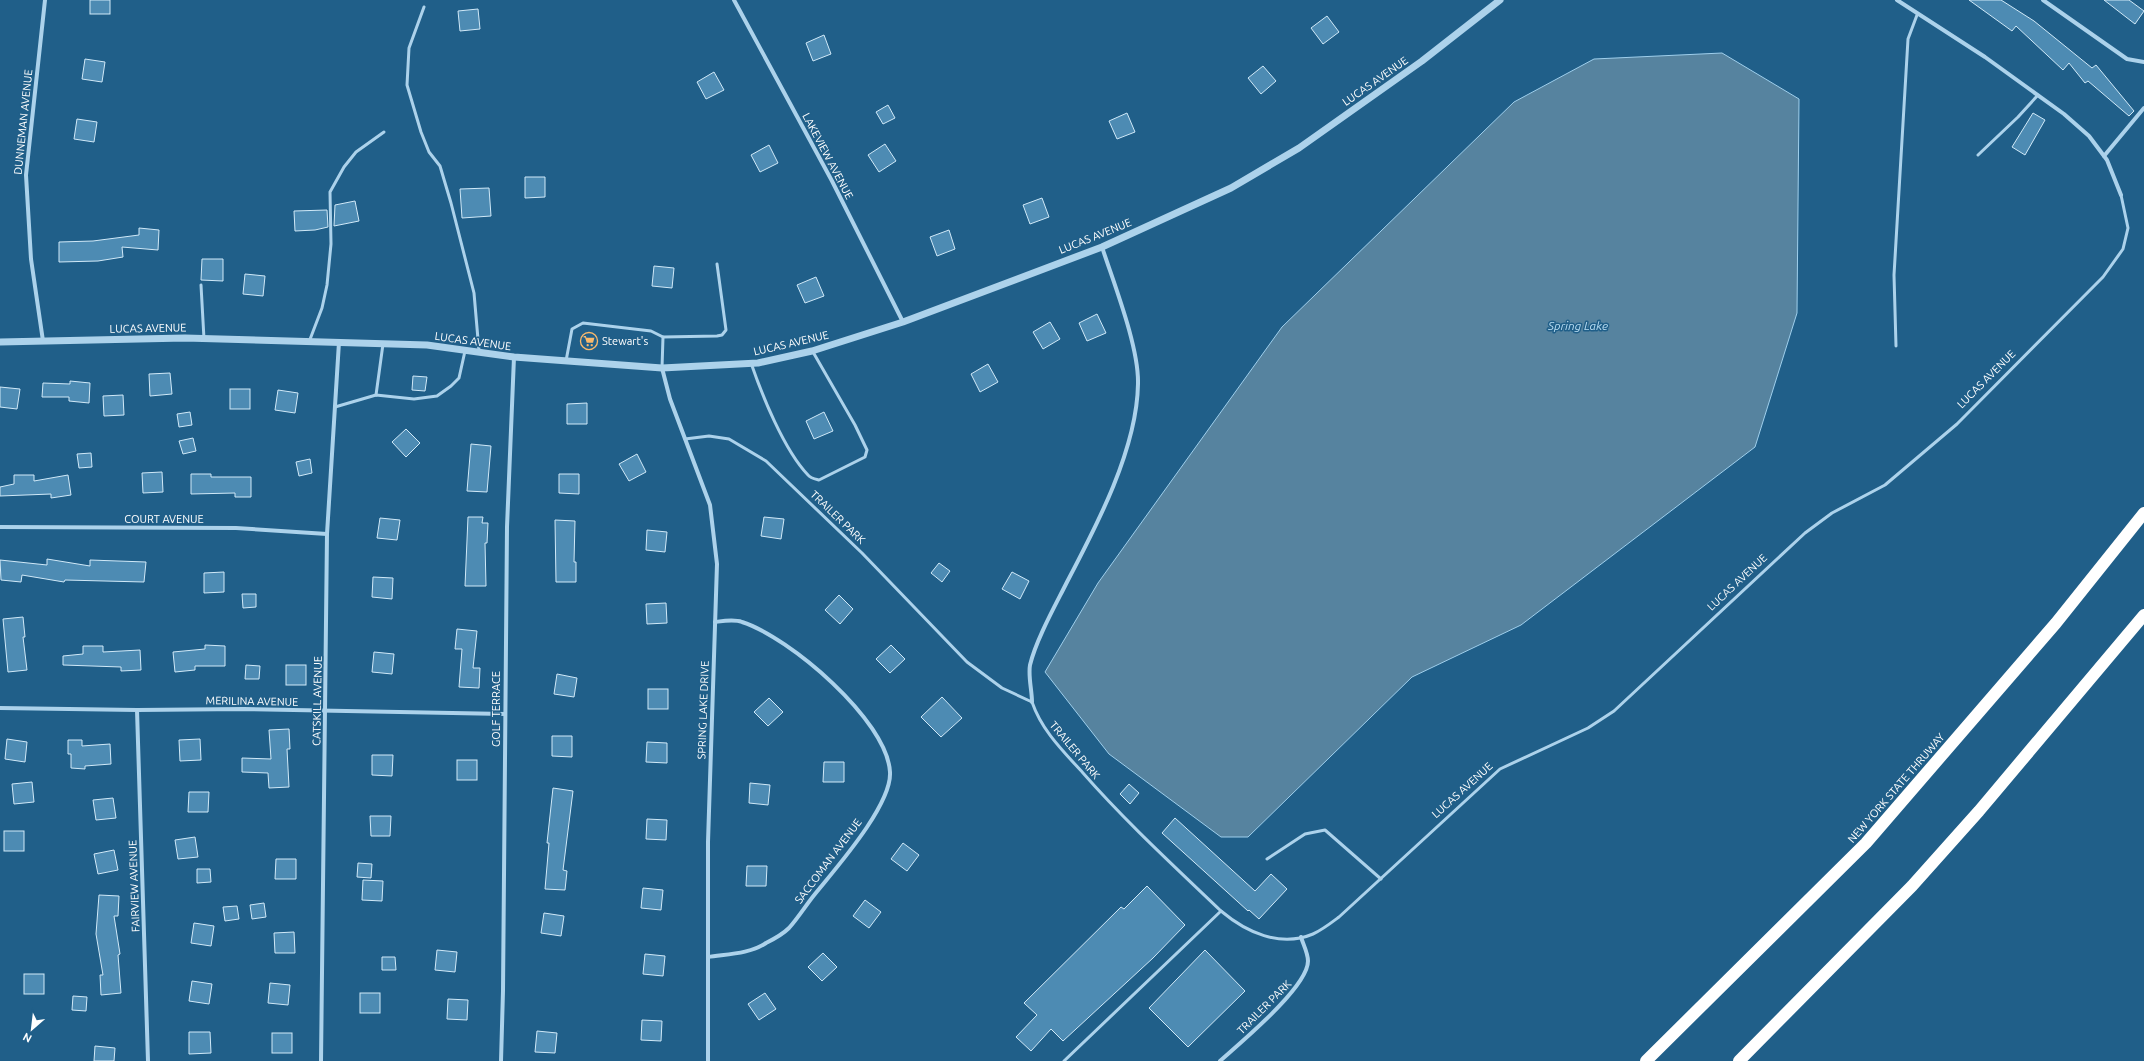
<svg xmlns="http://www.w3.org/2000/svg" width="2144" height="1061" font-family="Ubuntu,sans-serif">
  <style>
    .water { fill: #56839f; stroke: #9fcfec }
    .building { fill: #4d8bb3; stroke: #d0e9f8 }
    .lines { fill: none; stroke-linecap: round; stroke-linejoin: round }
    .service { stroke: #acd2eb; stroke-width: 3 }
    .minor { stroke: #acd2eb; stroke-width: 4 }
    .tertiary { stroke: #acd2eb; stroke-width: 7 }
    .motorway { stroke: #fff; stroke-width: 12 }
    .labels { text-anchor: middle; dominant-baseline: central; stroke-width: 3; stroke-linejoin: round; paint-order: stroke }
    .street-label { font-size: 11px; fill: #fff; stroke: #205f89 }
    .poi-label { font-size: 11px; fill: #fff; stroke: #205f89; text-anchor: start }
    .water-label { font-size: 12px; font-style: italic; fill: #b7dcf2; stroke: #205f89 }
  </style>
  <rect width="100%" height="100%" fill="#205f89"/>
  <!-- water -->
  <path class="water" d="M 1722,53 L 1799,99 L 1797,313 L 1755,447 L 1521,625 L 1412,677 L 1248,837 L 1221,837 L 1109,754 L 1045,672 L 1098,583 L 1282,327 L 1514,102 L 1594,59 Z"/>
  <!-- building -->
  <g class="building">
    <rect x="90" y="0" width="20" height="14"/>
    <path d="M 1969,0 L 2001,0 L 2034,21 L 2092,68 L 2096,65 L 2134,111 L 2129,116 L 2088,81 L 2085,83 L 2069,63 L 2063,70 L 2016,26 L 2012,31 Z"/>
    <path d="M 2104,0 L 2129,0 L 2144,11 L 2135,24 Z"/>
    <path d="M 478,9 L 480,29 L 460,31 L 458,11 Z"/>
    <path d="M 1327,16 L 1339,32 L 1323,44 L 1311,28 Z"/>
    <path d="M 824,35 L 831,54 L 813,61 L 806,43 Z"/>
    <path d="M 85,59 L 105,62 L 102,82 L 82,79 Z"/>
    <path d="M 1263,66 L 1276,81 L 1261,94 L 1248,78 Z"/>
    <path d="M 714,72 L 724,90 L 706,99 L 697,82 Z"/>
    <path d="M 888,105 L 895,118 L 883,124 L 876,112 Z"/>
    <path d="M 1127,113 L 1135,132 L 1117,139 L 1109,121 Z"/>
    <path d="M 2033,113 L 2045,120 L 2025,155 L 2012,147 Z"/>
    <path d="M 77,119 L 97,122 L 94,142 L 74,139 Z"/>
    <path d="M 885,144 L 896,161 L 879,172 L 868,155 Z"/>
    <path d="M 769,145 L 778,163 L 760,172 L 751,155 Z"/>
    <path d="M 525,177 L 545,177 L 545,197 L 525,198 Z"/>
    <path d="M 489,188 L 491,216 L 462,218 L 460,189 Z"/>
    <path d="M 1042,198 L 1049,217 L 1030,224 L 1023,205 Z"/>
    <path d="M 355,201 L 359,221 L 334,226 L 335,205 Z"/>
    <path d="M 327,210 L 328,227 L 315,230 L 295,231 L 294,211 Z"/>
    <path d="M 139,228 L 159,230 L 158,250 L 122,247 L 123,257 L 98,261 L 59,262 L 59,242 L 93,241 L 139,235 Z"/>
    <path d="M 949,230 L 955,249 L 937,256 L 930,237 Z"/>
    <path d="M 202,259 L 223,259 L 223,281 L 201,280 Z"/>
    <path d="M 654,266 L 674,268 L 672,288 L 652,286 Z"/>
    <path d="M 245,274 L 265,276 L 263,296 L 243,294 Z"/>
    <path d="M 816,277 L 824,296 L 805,303 L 797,285 Z"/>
    <path d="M 1097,314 L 1106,333 L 1087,341 L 1079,323 Z"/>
    <path d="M 1050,322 L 1060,339 L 1043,349 L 1033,332 Z"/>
    <path d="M 988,364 L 998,382 L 980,392 L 971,374 Z"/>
    <path d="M 170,373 L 172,394 L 150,396 L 149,374 Z"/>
    <path d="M 413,376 L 427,377 L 425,391 L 412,390 Z"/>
    <path d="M 70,381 L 90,383 L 89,403 L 69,401 L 69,397 L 42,397 L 43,383 L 70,384 Z"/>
    <path d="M 0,387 L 20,389 L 17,409 L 0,407 Z"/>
    <rect x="230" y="389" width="20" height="20"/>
    <path d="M 278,390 L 298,393 L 295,413 L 275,410 Z"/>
    <path d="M 123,395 L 124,415 L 104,416 L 103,396 Z"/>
    <path d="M 587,403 L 587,424 L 567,424 L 567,404 Z"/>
    <path d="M 190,412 L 192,425 L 179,427 L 177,414 Z"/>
    <path d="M 824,412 L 833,431 L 814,439 L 806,421 Z"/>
    <path d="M 406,429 L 420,443 L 406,457 L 392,442 Z"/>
    <path d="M 193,438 L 196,451 L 183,454 L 179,441 Z"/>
    <path d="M 471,444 L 491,446 L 487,492 L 467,491 Z"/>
    <path d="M 91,453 L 92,467 L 79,468 L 77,454 Z"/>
    <path d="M 637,454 L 646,472 L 629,481 L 619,464 Z"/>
    <path d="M 310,459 L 312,473 L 299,476 L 296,462 Z"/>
    <path d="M 162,472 L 163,492 L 143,493 L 142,473 Z"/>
    <path d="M 191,474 L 211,474 L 211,477 L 251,477 L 251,497 L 235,497 L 235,493 L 191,494 Z"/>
    <path d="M 559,474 L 579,474 L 579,494 L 559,493 Z"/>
    <path d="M 14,475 L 34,475 L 34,481 L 68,475 L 71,495 L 51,498 L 51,494 L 0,496 L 0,487 L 14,484 Z"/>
    <path d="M 468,517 L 483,517 L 482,523 L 488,523 L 487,543 L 485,543 L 486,586 L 465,586 Z"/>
    <path d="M 764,517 L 784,519 L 781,539 L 761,536 Z"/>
    <path d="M 380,518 L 400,520 L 397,540 L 377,538 Z"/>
    <path d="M 555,520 L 575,521 L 574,562 L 576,562 L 576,582 L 556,582 Z"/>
    <path d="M 647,530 L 667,532 L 665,552 L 646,550 Z"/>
    <path d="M 47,559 L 90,566 L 90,560 L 146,562 L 144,582 L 65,580 L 64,582 L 22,575 L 21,582 L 1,580 L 0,560 L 47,565 Z"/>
    <path d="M 939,563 L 950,571 L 942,582 L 931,573 Z"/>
    <path d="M 224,572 L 224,592 L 204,593 L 204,573 Z"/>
    <path d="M 1012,572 L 1029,581 L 1020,599 L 1002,589 Z"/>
    <path d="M 373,577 L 393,578 L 392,599 L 372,597 Z"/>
    <path d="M 242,594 L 256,594 L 256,607 L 243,608 Z"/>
    <path d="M 839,595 L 853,609 L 840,624 L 825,610 Z"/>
    <path d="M 666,603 L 667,623 L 647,624 L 646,604 Z"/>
    <path d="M 23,617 L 25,637 L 23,637 L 27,670 L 8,672 L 3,619 Z"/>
    <path d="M 457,629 L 477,631 L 473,668 L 480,668 L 479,688 L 459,687 L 462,649 L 455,649 Z"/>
    <path d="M 205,645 L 225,646 L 225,666 L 195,666 L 195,670 L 175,672 L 173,652 L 205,649 Z"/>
    <path d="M 891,645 L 905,659 L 890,673 L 876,659 Z"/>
    <path d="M 83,646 L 103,646 L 103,652 L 140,650 L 141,670 L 121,671 L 121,667 L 63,665 L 63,656 L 83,654 Z"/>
    <path d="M 374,652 L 394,654 L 392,674 L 372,672 Z"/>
    <path d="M 246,665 L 260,666 L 259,679 L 245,679 Z"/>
    <rect x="286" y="665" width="20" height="20"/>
    <path d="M 557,674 L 577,678 L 574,697 L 554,694 Z"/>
    <rect x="648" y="689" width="20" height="20"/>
    <path d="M 942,697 L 962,718 L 941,737 L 921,717 Z"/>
    <path d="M 769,698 L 783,712 L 768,726 L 754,712 Z"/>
    <path d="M 289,729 L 290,749 L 287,749 L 289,787 L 269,788 L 268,773 L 242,772 L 242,758 L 271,759 L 269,730 Z"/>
    <path d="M 552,736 L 572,736 L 572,757 L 552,756 Z"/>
    <path d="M 7,739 L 27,742 L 25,762 L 5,759 Z"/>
    <path d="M 200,739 L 201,760 L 180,761 L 179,740 Z"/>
    <path d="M 68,740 L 82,740 L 82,746 L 110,744 L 111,764 L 85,766 L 85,769 L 71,768 L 71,754 L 68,754 Z"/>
    <path d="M 647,742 L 667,743 L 667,763 L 646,762 Z"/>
    <path d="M 372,755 L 393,755 L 392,776 L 372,775 Z"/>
    <rect x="457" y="760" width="20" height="20"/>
    <path d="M 824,762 L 844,762 L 844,782 L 823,782 Z"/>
    <path d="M 32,782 L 34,802 L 14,804 L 12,784 Z"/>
    <path d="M 750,783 L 770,785 L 768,805 L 749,803 Z"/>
    <path d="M 1129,784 L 1139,793 L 1130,804 L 1120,794 Z"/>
    <path d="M 553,788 L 573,791 L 563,870 L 567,871 L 565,890 L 545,889 L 549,843 L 547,843 Z"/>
    <path d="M 189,792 L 209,792 L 208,812 L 188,812 Z"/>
    <path d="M 113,798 L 116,818 L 96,820 L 93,800 Z"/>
    <path d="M 370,816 L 391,816 L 390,836 L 371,836 Z"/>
    <path d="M 1175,818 L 1255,891 L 1271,874 L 1287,889 L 1259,919 L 1249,910 L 1248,911 L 1162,833 Z"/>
    <path d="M 647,819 L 667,820 L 666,840 L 646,839 Z"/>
    <rect x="4" y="831" width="20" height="20"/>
    <path d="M 195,837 L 198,857 L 178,859 L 175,840 Z"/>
    <path d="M 903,843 L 919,855 L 907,871 L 891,859 Z"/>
    <path d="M 114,850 L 118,870 L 98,874 L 94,854 Z"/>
    <path d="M 276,859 L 296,859 L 296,879 L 275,879 Z"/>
    <path d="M 358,863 L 372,864 L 371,878 L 357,877 Z"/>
    <path d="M 747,866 L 767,866 L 766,886 L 746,886 Z"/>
    <path d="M 197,869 L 210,869 L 211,882 L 197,883 Z"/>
    <path d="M 363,880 L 383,881 L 382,901 L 362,900 Z"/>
    <path d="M 1147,886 L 1185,925 L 1153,958 L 1063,1041 L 1051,1029 L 1031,1051 L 1016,1037 L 1037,1015 L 1024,1003 L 1121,907 L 1124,909 Z"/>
    <path d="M 643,888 L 663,890 L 661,910 L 641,908 Z"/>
    <path d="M 99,895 L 119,896 L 118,916 L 114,916 L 120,954 L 118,955 L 121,993 L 101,995 L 100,975 L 103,975 L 96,934 Z"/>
    <path d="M 865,900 L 881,912 L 869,928 L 853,916 Z"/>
    <path d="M 264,903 L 266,917 L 252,919 L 250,905 Z"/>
    <path d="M 237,906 L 239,919 L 225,921 L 223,907 Z"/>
    <path d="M 544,913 L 564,916 L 561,936 L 541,933 Z"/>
    <path d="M 194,923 L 214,926 L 211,946 L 191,943 Z"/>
    <path d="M 294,932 L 295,953 L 275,953 L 274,933 Z"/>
    <path d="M 437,950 L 457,952 L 455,972 L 435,970 Z"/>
    <path d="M 1205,950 L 1245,991 L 1188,1047 L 1149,1008 Z"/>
    <path d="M 823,953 L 837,967 L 822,981 L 808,967 Z"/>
    <path d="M 645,954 L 665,956 L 663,976 L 643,974 Z"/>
    <path d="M 382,957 L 395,957 L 396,970 L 382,970 Z"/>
    <rect x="24" y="974" width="20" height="20"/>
    <path d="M 192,981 L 212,984 L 209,1004 L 189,1001 Z"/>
    <path d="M 270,983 L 290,985 L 288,1005 L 268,1003 Z"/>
    <rect x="360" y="993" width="20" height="20"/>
    <path d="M 765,993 L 776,1009 L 759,1020 L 748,1004 Z"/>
    <path d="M 73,996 L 87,997 L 86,1011 L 72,1010 Z"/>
    <path d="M 448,999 L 468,1000 L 467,1020 L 447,1019 Z"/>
    <path d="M 642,1020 L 662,1021 L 661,1041 L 641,1040 Z"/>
    <path d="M 537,1031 L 557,1033 L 555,1053 L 535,1052 Z"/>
    <path d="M 189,1032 L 210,1032 L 211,1053 L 189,1054 Z"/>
    <rect x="272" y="1033" width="20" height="20"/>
    <path d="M 95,1046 L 115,1048 L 114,1061 L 94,1061 Z"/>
  </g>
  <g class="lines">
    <!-- service -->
    <g class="service">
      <path d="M 424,7 L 409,48 L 407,85 L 421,132 L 429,152 L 440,166 L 451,203 L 474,293 L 479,351"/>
      <path d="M 1978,155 L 2018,117 L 2038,95"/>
      <path d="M 201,285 L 204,339"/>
      <path d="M 663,337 L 717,336 L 722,335 L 726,330 L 717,264"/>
      <path d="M 309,342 L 322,308 L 327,285 L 331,244 L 330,192 L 344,167 L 356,152 L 384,132"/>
      <path d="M 1896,346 L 1894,275 L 1908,39 L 1917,15"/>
      <path d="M 566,361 L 572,329 L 583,323 L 651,331 L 663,337 L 662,368"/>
      <path d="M 751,363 C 762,395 784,450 808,475 C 810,478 815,479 819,480 L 865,457 L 867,450 L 855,425 L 813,352"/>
      <path d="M 376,395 L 383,344"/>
      <path d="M 335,407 L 376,395 L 414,399 L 437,396 L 451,386 L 459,378 L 465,351"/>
      <path d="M 685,439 L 709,436 L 729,439 L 766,461 L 862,553 L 967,662 L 1002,688 L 1032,702 C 1042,731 1063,751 1083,773 C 1126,822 1174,866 1221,911 C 1246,932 1280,948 1313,934 C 1322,930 1331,923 1339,917 L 1500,769 L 1588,728 L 1614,711 L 1805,533 L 1832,513 L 1885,485 L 1957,424 L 2103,277 L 2123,249 L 2128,228 L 2121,195"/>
      <path d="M 1267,859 L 1305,834 L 1325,830 L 1381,879"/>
      <path d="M 1064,1061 L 1221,911"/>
    </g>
    <!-- minor -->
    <g class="minor">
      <path d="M 734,0 L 832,181 L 903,322"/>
      <path d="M 1897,0 L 1985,57 L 2064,114 L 2089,136 L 2107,160 L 2121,195"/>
      <path d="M 2043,0 L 2127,59 L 2144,62"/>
      <path d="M 2104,156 L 2144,108"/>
      <path d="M 43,341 L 31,259 L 26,175 L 45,0"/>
      <path d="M 662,368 L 670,399 L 710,505 L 717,564 L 708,842 L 708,1061"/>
      <path d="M 0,527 L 236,528 L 327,534"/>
      <path d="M 1032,702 C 1032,691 1028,676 1030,665 C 1036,640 1055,606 1067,582 C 1097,525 1137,449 1138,384 C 1139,347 1114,284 1102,247"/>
      <path d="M 0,708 L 137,710 L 244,709 L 505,714"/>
      <path d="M 137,710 L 148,1061"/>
      <path d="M 708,957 C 727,954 750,954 766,943 C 774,939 783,934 789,928 C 798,918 806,905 815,894 C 836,868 892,805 890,772 C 887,720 789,637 742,622 C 734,619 723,621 715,622"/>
      <path d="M 321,1061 L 327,534 L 339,342"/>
      <path d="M 501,1061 L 503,991 L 507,527 L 514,357"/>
      <path d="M 1220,1061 C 1240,1043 1308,987 1308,961 C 1308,953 1303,944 1301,937"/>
    </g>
    <!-- tertiary -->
    <path class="tertiary" d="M 0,342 L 185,338 L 427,345 L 514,357 L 662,368 L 758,363 L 812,351 L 903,322 L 1102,247 L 1231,188 L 1299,148 L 1422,61 L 1500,0"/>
    <!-- motorway -->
    <g class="motorway">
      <path d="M 1646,1061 L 1866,843 L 2056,623 L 2144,513"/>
      <path d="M 1739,1061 L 1912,886 L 1979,811 L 2144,615"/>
    </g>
  </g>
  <!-- icons -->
  <defs>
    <g id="supermarket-ring" transform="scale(0.9)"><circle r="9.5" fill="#205f89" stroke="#f8b96c" stroke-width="1.5"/><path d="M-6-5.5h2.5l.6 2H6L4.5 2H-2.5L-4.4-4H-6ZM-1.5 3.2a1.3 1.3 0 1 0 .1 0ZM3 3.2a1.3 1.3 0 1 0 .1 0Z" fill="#f8b96c"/></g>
  </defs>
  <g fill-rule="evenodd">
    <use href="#supermarket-ring" x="589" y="341"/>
  </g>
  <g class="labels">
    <!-- street labels -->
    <g class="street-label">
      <text transform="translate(1375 81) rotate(-35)">LUCAS AVENUE</text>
      <text transform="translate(23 122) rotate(-84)">DUNNEMAN AVENUE</text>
      <text transform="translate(828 156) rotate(62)">LAKEVIEW AVENUE</text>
      <text transform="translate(1095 236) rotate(-22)">LUCAS AVENUE</text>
      <text transform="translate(148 328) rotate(-1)">LUCAS AVENUE</text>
      <text transform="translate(473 341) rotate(8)">LUCAS AVENUE</text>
      <text transform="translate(791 343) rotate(-13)">LUCAS AVENUE</text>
      <text transform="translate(1986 379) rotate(-45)">LUCAS AVENUE</text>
      <text transform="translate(838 517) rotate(44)">TRAILER PARK</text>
      <text x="164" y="519">COURT AVENUE</text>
      <text transform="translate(1737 582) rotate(-43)">LUCAS AVENUE</text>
      <text transform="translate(252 701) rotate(1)">MERILINA AVENUE</text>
      <text transform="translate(317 701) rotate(-89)">CATSKILL AVENUE</text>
      <text transform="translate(496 709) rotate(-90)">GOLF TERRACE</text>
      <text transform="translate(703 710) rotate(-88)">SPRING LAKE DRIVE</text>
      <text transform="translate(1075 750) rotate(50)">TRAILER PARK</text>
      <text transform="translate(1896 788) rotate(-49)">NEW YORK STATE THRUWAY</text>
      <text transform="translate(1462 790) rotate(-42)">LUCAS AVENUE</text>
      <text transform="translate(828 861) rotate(-53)">SACCOMAN AVENUE</text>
      <text transform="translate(134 886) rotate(-92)">FAIRVIEW AVENUE</text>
      <text transform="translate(1264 1007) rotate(-45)">TRAILER PARK</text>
    </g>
    <!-- poi labels -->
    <g class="poi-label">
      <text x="602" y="341">Stewart's</text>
    </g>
    <!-- water labels -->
    <g class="water-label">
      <text x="1578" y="325">Spring Lake</text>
    </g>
  </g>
  <!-- north arrow -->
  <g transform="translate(32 1029) rotate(208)" stroke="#205f89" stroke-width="3" paint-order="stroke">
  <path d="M0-3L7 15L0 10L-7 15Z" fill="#ffffff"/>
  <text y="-6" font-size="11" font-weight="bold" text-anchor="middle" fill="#ffffff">N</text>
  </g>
</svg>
